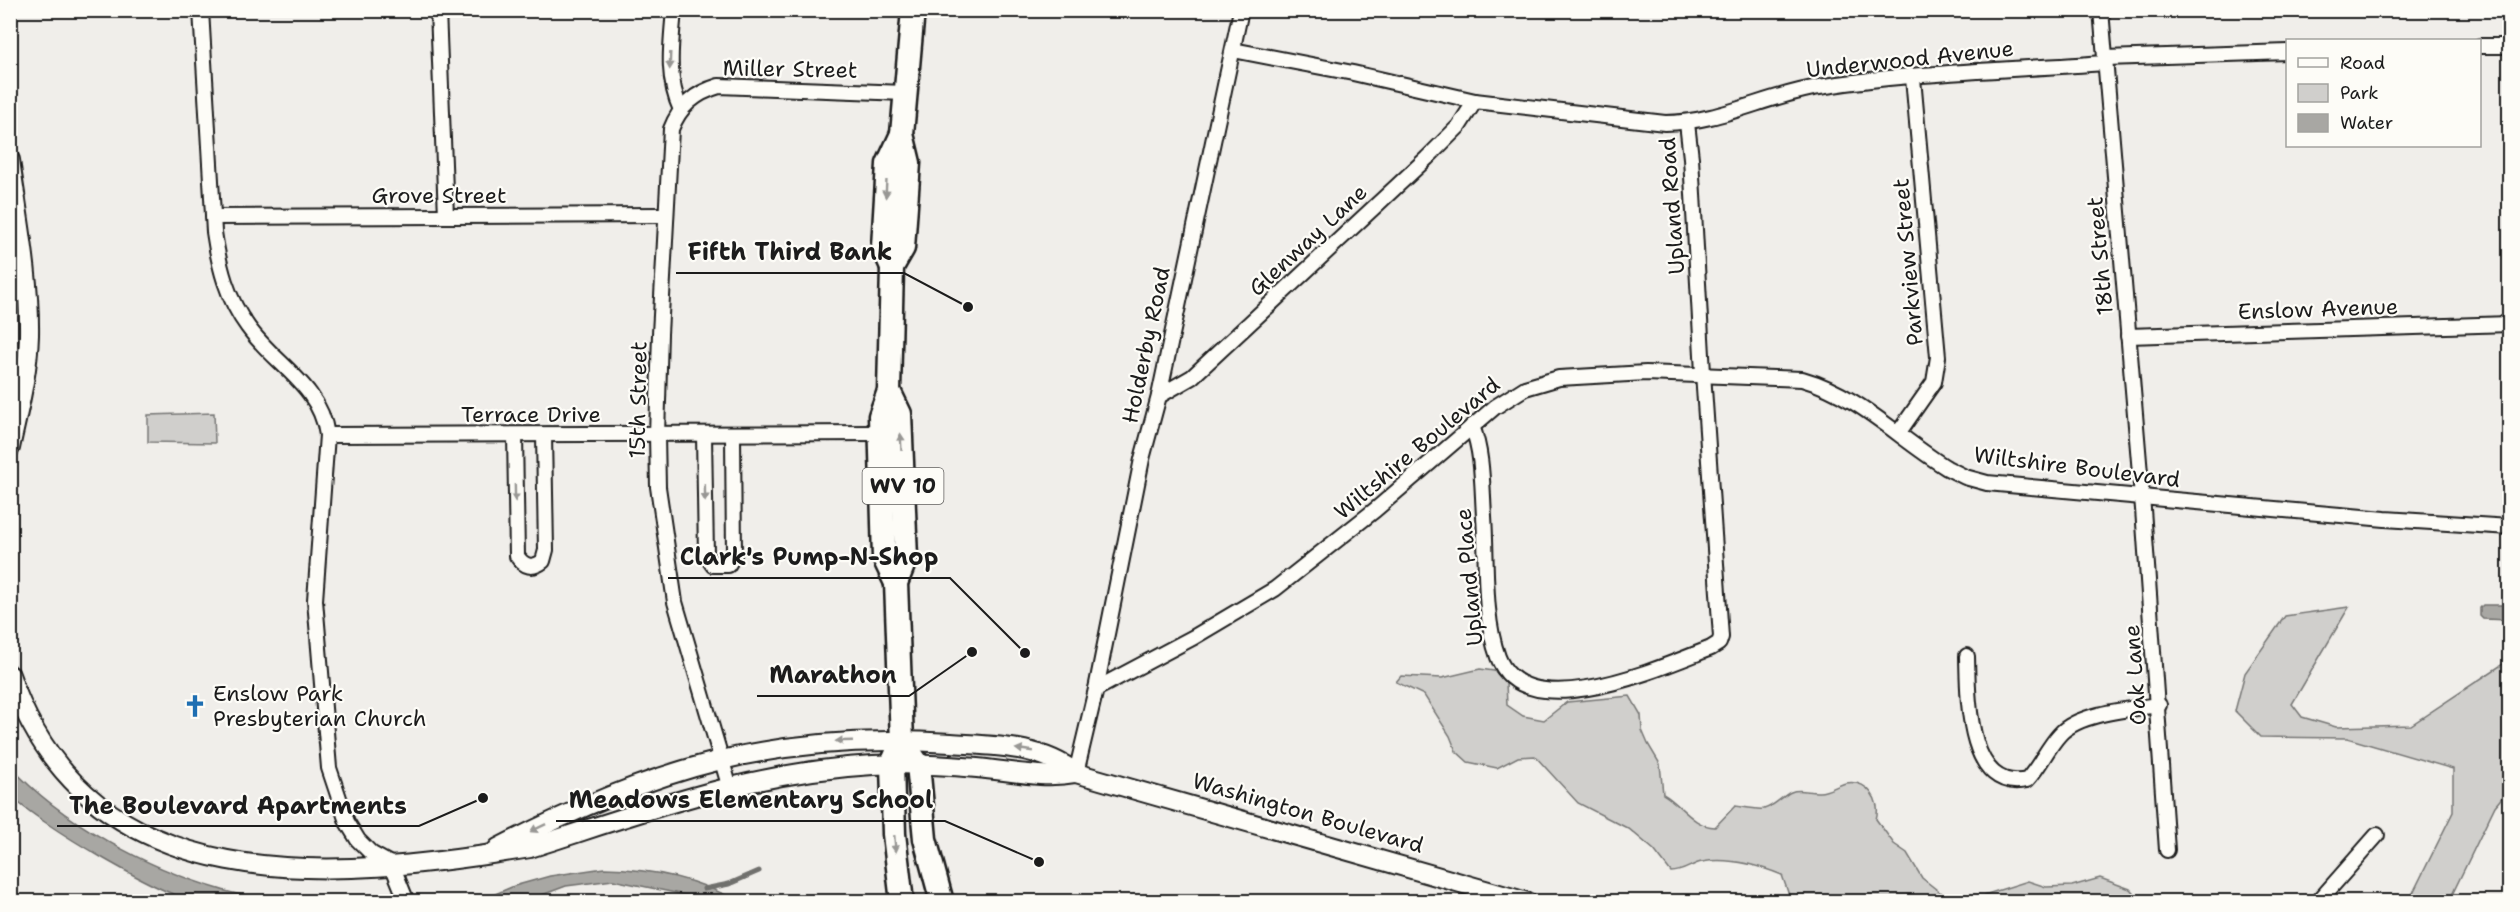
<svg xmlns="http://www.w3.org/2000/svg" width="2520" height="912" font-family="'Shantell Sans',sans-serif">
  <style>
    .green { fill: #d0cfcc; stroke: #767674; stroke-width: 1.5 }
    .water { fill: #a8a7a3; stroke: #706f6d; stroke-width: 1.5 }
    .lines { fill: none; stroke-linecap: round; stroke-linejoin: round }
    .stream { stroke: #706f6d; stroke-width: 5 }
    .minor-casing { stroke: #1c1c1c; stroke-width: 18 }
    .tertiary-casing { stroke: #1c1c1c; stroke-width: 22 }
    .primary-casing { stroke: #1c1c1c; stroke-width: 27 }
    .minor { stroke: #fdfcf7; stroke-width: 14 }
    .tertiary { stroke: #fdfcf7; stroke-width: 18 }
    .primary { stroke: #fdfcf7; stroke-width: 22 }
    .oneway { fill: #989794 }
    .labels { text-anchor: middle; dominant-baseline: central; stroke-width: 4.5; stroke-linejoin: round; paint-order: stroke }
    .shield { fill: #fdfcf7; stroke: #605f5e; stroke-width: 1.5 }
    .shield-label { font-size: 21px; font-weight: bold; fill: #1c1c1c }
    .street-label { font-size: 22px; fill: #1c1c1c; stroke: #fdfcf7 }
    .poi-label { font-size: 22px; fill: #1c1c1c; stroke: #fdfcf7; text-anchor: start }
    .leader { fill: none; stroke: #1c1c1c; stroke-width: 2 }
    .callout-dot { fill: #1c1c1c; stroke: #fdfcf7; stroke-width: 2 }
    .callout-label { font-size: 24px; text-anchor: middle; font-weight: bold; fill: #1c1c1c; stroke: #fdfcf7; stroke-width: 4.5; stroke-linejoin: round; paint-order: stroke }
  </style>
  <rect width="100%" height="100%" fill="#f0eeea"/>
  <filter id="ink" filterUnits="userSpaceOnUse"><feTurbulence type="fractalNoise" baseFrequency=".0167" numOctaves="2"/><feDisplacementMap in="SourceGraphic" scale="12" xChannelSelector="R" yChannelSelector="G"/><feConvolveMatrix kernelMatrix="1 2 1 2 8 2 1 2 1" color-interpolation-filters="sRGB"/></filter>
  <g filter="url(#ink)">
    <!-- green -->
    <g class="green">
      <path d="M 214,413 L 215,443 L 148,442 L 148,415 Z"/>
      <path d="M 2349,607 L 2292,704 L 2302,717 L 2336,727 L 2411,725 L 2509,660 L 2509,789 L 2495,806 L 2449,901 L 2409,901 L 2453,812 L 2453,769 L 2347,738 L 2261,737 L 2235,711 L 2245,673 L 2285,616 Z"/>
      <path d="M 1480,669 L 1494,671 L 1506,682 L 1507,705 L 1523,716 L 1544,720 L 1567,702 L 1630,696 L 1641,715 L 1642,730 L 1648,744 L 1660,764 L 1663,794 C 1681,804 1692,826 1715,827 L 1735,806 C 1744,807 1755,810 1764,809 C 1775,806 1782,796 1791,792 C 1800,788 1810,793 1819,792 C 1829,792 1837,785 1846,783 C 1867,779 1882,801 1876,819 L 1894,844 L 1907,853 L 1922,878 L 1946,897 L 1984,895 L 2028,881 L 2046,887 L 2072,886 L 2100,878 L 2130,889 L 2141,901 L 1791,901 L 1782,875 C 1757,865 1729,857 1702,862 C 1691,864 1684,872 1671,872 L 1654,850 L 1629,829 L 1578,803 L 1535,756 L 1518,757 L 1497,768 L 1468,762 L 1456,751 L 1450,736 L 1424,695 L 1396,682 L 1401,676 L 1442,678 Z"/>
    </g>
    <!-- water -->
    <g class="water">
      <path d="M 2483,605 L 2509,605 L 2509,620 L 2483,619 L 2480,616 L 2480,608 Z"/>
      <path d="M 10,766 C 61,822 147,868 219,889 C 236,895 255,898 273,901 C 249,902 223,904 199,902 C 162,897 38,823 11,796 Z"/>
      <path d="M 604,868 C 652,869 696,878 737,901 L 714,901 L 613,880 L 566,886 L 526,901 L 479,901 L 514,886 L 550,876 Z"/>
    </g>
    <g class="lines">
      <!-- stream -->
      <path class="stream" d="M 704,889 L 729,884 L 759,871"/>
      <!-- minor casing -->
      <g class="minor-casing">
        <g id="minor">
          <path d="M 201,10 L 214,232 C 219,266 227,299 248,327 C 275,365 320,385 327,435 L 315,600 L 329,768 L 347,822 L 358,840 L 372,854 L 392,865 L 407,902"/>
          <path d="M 438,10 L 446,216"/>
          <path d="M 674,10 C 671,45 666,78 681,110"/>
          <path d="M 2101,10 L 2143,509 L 2167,850"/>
          <path d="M 2480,46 L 2510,46"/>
          <path d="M 1233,50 L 1353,73 L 1475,101 L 1665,123 C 1718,123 1767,95 1819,87 C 1913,72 2011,70 2105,63"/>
          <path d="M 2105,58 L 2288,52"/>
          <path d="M 213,217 L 666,215"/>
          <path d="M 2128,336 L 2510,324"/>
          <path d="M 1159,396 L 1192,377 L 1427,158 L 1459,126 L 1475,101"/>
          <path d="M 1472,426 C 1483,454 1482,486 1484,516 C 1487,559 1483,617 1498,657 C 1525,729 1664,666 1711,648 L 1719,643 L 1721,637 L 1703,373 L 1691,158 L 1687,123"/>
          <path d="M 1899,432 L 1934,382 L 1938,357 L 1913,78"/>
          <path d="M 327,435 L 880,433"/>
          <path d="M 515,435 L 517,556 C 524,567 533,569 543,561 L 546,550 L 544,435"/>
          <path d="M 704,435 L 706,555 L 713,565 L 728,565 L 734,555 L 733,435"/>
          <path d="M 1967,656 C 1968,693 1966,793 2027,780 C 2040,766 2047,748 2060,734 C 2079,713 2131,709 2159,705"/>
          <path d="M 1096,689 L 1142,459 L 1159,396 L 1241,10"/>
          <path d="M 1076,773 L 1096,689 L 1194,637 L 1275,589 L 1375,510 L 1495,407 L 1525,388 L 1559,378 L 1646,373 L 1802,379 C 1859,395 1898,438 1947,468 L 1965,477 L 1987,483 L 2385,519 L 2510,527"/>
          <path d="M 729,785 L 675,602 L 658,487 L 657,435 L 660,334 L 671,129 C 680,106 695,93 719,86 L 905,93"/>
          <path d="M 2318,902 L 2377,835"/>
        </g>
      </g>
      <!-- tertiary casing -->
      <g class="tertiary-casing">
        <g id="tertiary">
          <path d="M 10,160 C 18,218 30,277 29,335 C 28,373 18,411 10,448"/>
          <path d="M 10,675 C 89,905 335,880 530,848 C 646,811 749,772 873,765 C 908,763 943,765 977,768 C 1011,771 1042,779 1076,773"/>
          <path d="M 498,848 C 653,768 776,731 951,743 C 995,746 1040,745 1076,773 L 1527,902"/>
        </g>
      </g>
      <!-- primary casing -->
      <g class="primary-casing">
        <g id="primary">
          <path d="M 892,267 L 883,247 L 888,164 L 902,134"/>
          <path d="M 889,391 L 900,414 L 906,558 L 896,583 L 902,741 L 892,764 L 894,834 L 902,902"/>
          <path d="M 896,583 L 884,558 L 880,416 L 889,391 L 892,267 L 903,248 L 909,163 L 902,134 L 913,10"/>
          <path d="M 902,741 L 918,764 L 925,839 L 942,902"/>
        </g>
      </g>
      <!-- minor -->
      <use href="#minor" class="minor"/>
      <!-- tertiary -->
      <use href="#tertiary" class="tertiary"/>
      <!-- primary -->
      <use href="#primary" class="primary"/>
    </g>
    <!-- one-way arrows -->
    <defs><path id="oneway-solid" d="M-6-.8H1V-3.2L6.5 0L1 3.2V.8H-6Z" transform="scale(1.5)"/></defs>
    <g class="oneway">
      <use href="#oneway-solid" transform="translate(670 61) rotate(92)"/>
      <use href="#oneway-solid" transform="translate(886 189) rotate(93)"/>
      <use href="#oneway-solid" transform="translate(901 442) rotate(-93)"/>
      <use href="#oneway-solid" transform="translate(515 493) rotate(89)"/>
      <use href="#oneway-solid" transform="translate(705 493) rotate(89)"/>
      <use href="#oneway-solid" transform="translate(844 741) rotate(178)"/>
      <use href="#oneway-solid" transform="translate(1024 750) rotate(-172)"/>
      <use href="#oneway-solid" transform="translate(538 828) rotate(154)"/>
      <use href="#oneway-solid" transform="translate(895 844) rotate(85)"/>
    </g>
  </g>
  <!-- icons -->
  <defs>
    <g id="church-bare" transform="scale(1.8)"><path d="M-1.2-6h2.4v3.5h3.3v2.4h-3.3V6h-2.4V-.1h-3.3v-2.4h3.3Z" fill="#1f6fb2" stroke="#fdfcf7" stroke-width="2.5" paint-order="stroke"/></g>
  </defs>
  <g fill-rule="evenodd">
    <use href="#church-bare" x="195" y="706"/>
  </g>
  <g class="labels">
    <!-- shield labels -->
    <rect class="shield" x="862.5" y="468" width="81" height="36" rx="4.5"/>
    <g class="shield-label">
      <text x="903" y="486">WV 10</text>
    </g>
    <!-- street labels -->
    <g class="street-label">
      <text transform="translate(1910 59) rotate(-6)">Underwood Avenue</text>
      <text transform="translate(790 69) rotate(1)">Miller Street</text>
      <text x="439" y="195">Grove Street</text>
      <text transform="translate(1672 206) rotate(-94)">Upland Road</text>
      <text transform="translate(1308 240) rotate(-43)">Glenway Lane</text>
      <text transform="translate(2100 256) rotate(-95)">18th Street</text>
      <text transform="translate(1908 262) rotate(-95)">Parkview Street</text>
      <text transform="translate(2318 309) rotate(-2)">Enslow Avenue</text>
      <text transform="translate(1146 345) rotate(-78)">Holderby Road</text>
      <text transform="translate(638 400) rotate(-89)">15th Street</text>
      <text x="531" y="414">Terrace Drive</text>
      <text transform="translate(1417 448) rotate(-40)">Wiltshire Boulevard</text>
      <text transform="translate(2077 467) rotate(7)">Wiltshire Boulevard</text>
      <text transform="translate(1469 577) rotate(-95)">Upland Place</text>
      <text transform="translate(2135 675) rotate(-94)">Oak Lane</text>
      <text transform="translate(1308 813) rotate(16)">Washington Boulevard</text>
    </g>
    <!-- poi labels -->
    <g class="poi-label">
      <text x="213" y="693">Enslow Park<tspan x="213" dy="25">Presbyterian Church</tspan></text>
    </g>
  </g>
  <!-- callouts -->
  <path class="leader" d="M968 307L904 273H676M1025 653L950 578H668M972 652L909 696H757M1039 862L945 821H556M483 798L419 826H57"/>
  <g class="callout-dot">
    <circle cx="968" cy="307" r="6"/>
    <circle cx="1025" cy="653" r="6"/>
    <circle cx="972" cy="652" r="6"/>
    <circle cx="1039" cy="862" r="6"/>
    <circle cx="483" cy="798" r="6"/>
  </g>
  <g class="callout-label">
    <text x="790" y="260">Fifth Third Bank</text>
    <text x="809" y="565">Clark's Pump-N-Shop</text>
    <text x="833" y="683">Marathon</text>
    <text x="751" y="808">Meadows Elementary School</text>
    <text x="238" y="814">The Boulevard Apartments</text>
  </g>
  <!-- margin -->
  <rect width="2520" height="912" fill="none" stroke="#fdfcf7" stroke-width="36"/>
  <rect x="18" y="18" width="2484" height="876" fill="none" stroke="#1c1c1c" stroke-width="2" filter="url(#ink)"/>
  <!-- legend -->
  <rect x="2286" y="39" width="195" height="108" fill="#fdfcf7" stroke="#a3a29f" stroke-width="1.5"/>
  <rect x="2298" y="58" width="30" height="9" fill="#fdfcf7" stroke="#a3a29f" stroke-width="1.5"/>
  <text x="2340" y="69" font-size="18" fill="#1c1c1c">Road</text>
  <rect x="2298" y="84" width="30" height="18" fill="#d0cfcc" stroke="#a3a29f" stroke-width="1.5"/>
  <text x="2340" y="99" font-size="18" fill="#1c1c1c">Park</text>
  <rect x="2298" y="114" width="30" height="18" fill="#a8a7a3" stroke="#a3a29f" stroke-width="1.5"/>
  <text x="2340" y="129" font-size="18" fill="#1c1c1c">Water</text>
</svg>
